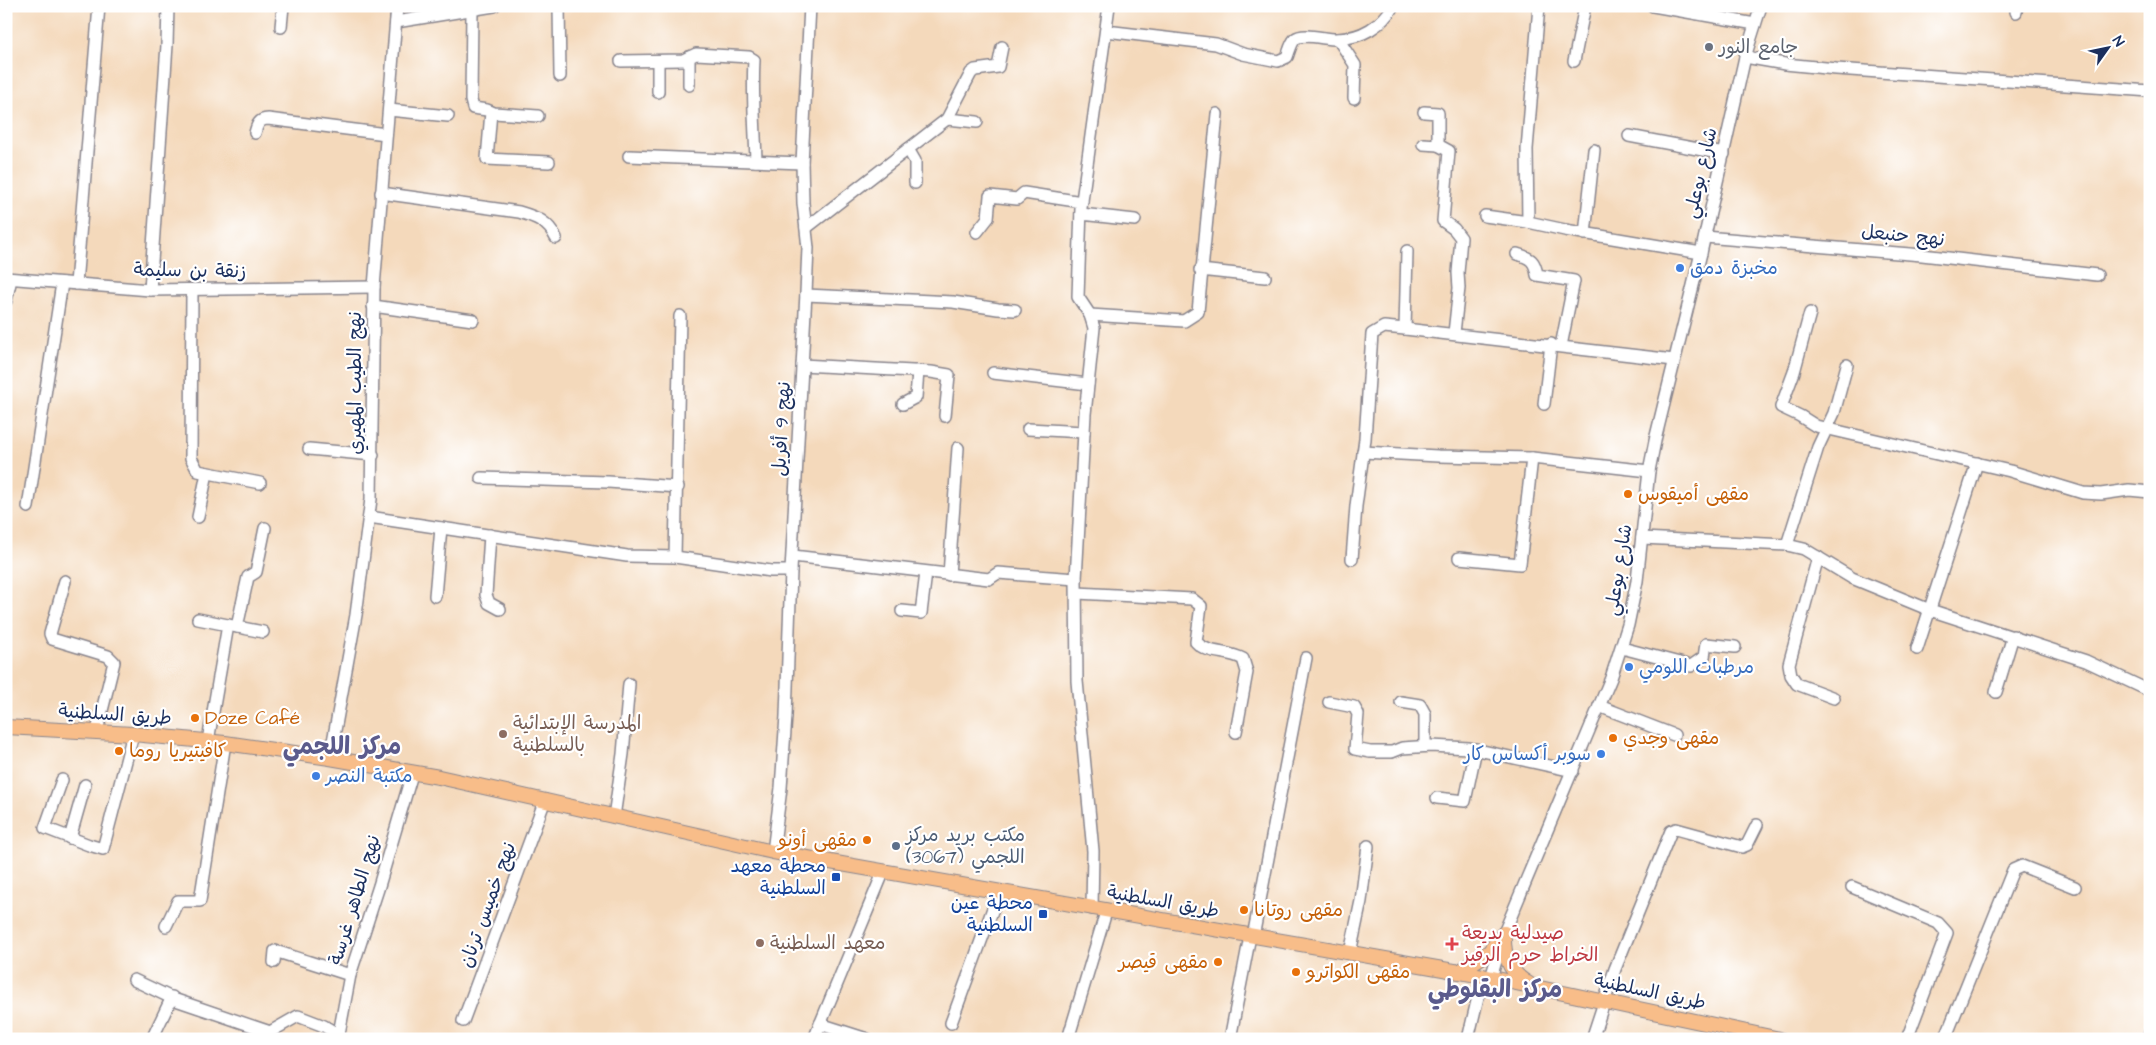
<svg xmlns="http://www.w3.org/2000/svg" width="2156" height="1045" font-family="'Architects Daughter','Playpen Sans Arabic',sans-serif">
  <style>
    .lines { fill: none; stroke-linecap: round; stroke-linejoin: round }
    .minor-casing { stroke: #88848c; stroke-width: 14 }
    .major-casing { stroke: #88848c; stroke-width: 16 }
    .minor { stroke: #fff; stroke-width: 11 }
    .major { stroke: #f8bd89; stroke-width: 14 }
    .worship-dot { fill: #6b7280; stroke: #fff; stroke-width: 2 }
    .shop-dot { fill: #3f7fe0; stroke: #fff; stroke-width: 2 }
    .food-dot { fill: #e8710a; stroke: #fff; stroke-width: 2 }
    .education-dot { fill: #8d6e63; stroke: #fff; stroke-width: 2 }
    .service-dot { fill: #5c6f8a; stroke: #fff; stroke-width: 2 }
    .transit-dot { fill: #1a4fb4; stroke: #fff; stroke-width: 2 }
    .health-dot { fill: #e0444e; stroke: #fff; stroke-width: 2 }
    .labels { text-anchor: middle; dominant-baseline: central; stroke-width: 4.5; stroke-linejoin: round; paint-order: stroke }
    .worship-label { font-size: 19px; fill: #5b616d; stroke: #fff; text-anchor: start }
    .street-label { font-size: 19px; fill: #1b2f5e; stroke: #fff }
    .shop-label { font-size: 19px; fill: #366cbe; stroke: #fff; text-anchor: start }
    .food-label { font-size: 19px; fill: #c56008; stroke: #fff; text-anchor: start }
    .education-label { font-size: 19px; fill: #785e54; stroke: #fff; text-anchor: start }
    .service-label { font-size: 19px; fill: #4e5e75; stroke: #fff; text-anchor: start }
    .transit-label { font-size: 19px; fill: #164399; stroke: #fff; text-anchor: end }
    .health-label { font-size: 19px; fill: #be3a42; stroke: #fff; text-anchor: start }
    .district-label { font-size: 24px; font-weight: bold; fill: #5b5b8c; stroke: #fff }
  </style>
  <rect width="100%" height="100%" fill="#fff"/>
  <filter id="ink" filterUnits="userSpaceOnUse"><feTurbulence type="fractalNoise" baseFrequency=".02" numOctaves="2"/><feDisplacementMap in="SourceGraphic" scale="10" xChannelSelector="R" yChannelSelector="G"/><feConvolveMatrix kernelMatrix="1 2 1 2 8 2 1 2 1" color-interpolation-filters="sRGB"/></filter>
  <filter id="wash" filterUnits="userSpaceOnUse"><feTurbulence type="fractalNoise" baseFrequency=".0096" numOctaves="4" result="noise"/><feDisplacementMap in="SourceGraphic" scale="20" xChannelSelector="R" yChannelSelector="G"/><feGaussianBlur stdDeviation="1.12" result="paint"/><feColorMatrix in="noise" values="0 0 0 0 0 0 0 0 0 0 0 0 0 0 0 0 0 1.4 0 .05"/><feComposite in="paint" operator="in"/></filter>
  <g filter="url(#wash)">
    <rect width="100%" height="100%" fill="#f4d9bb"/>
  </g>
  <g filter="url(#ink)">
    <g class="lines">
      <!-- minor casing -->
      <g class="minor-casing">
        <g id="minor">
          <path d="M 559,6 L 560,76"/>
          <path d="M 1539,6 L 1527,149 L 1528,222 L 1565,230 L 1701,253"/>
          <path d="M 1653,6 L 1755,24"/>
          <path d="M 472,10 L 471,100 L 473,108 L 487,110 L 494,113 L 538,116"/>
          <path d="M 2016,12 L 2017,6"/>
          <path d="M 396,22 L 494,6"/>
          <path d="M 281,27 L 283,6"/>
          <path d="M 1106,31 L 1216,44 L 1243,54 L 1278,61 L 1287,57 C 1289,52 1291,43 1295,39 C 1303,32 1327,40 1338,39 C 1361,38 1382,26 1393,6"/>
          <path d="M 1338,39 L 1355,65 L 1354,98"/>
          <path d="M 689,57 L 689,85"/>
          <path d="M 1745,57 L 1785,64 L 1836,69 L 2150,91"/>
          <path d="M 621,61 L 683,60 L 696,54 L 749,57 L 754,60 C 752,94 755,127 756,161"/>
          <path d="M 1574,61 L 1585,6"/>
          <path d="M 658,92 L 658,61"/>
          <path d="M 389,110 L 448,116"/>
          <path d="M 491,112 L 487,159 L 549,162"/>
          <path d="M 1424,112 L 1438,113 L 1438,145 L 1449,151 L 1443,221 L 1454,229 L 1461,238 L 1458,273 L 1459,288 L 1454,333"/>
          <path d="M 947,119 L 977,122"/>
          <path d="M 255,133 C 257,125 259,119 268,119 L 386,134"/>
          <path d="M 1629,136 L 1724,154"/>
          <path d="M 1423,144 L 1438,145"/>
          <path d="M 908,149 L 915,161 L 915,183"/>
          <path d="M 629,156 L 802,163"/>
          <path d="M 381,193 L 519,212 C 536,217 548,221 556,238"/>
          <path d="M 1081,214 L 1135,220"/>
          <path d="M 1485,216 L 1528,222"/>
          <path d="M 806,228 L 947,119 L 971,73 L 975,70 L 998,67 L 1002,47"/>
          <path d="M 977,232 L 988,218 L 990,196 L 1017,199 L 1024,193 L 1082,202"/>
          <path d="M 1585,234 L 1594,150"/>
          <path d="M 1705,237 L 1922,255 L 2097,275"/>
          <path d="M 1517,254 C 1531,258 1535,261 1537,275 L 1574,281 L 1561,346"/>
          <path d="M 1200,270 L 1265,277"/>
          <path d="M 6,278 L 150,290 L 374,287"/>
          <path d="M 76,284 L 99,6"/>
          <path d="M 150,290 L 167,45 L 168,6"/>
          <path d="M 192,290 L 191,458 L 198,471 L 260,483"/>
          <path d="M 806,295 L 953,302 L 998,309 L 1015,310"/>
          <path d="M 6,301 L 11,279"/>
          <path d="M 373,306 L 473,320"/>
          <path d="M 1810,313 L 1794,372 L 1781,407 L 1800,416 L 1816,426 L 2010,471 L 2083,493 L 2101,494 L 2129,490 L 2150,492"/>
          <path d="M 1090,315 L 1184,321 L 1198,312 L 1217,114"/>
          <path d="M 1405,329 L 1407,251"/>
          <path d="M 802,365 L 931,372 L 949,375 L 945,416"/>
          <path d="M 993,373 L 1088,384"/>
          <path d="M 903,404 L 916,397 L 918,371"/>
          <path d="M 1544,404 L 1551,344"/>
          <path d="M 1028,429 L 1084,432"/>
          <path d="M 309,449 L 373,455"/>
          <path d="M 1363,452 L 1438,456 L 1532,458 L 1649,471"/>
          <path d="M 481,478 L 608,482 L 678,487"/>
          <path d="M 28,507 L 62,283"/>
          <path d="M 198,517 L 207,473"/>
          <path d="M 369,517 L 627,556 L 675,557 L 771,571 L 791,571"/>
          <path d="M 490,535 L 486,595 L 489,603 L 500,609"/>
          <path d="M 1642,538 L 1787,545 L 1804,549 L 1852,578 L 1930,610 L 2086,661 L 2150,691"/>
          <path d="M 1787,545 L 1818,447 L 1834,413 L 1847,365"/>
          <path d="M 793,556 L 989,579 L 998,573 L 1076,579"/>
          <path d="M 675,557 L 680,316"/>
          <path d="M 1818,557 L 1789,664 L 1791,675 L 1797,684 L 1834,698"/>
          <path d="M 1459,558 L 1520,564 L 1532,458"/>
          <path d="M 1352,559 L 1356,506 L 1365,439 L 1372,334 L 1384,327 L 1405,329 L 1674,360"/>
          <path d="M 949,575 L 958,448"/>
          <path d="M 65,581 L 50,634 L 52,639 L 108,656 L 114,662 L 97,731"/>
          <path d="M 1077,593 L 1192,599 L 1201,606 L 1196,642 C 1208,655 1228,650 1243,659 L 1247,672 L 1236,732"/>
          <path d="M 435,596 L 441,528"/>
          <path d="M 902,611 L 921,613 L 926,573"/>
          <path d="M 198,619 L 263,632"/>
          <path d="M 237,627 L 248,577 L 256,572 L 265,528"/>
          <path d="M 1622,648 L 1691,666 L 1704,657 L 1706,644 L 1735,647"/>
          <path d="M 1917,649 L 1977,463"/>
          <path d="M 1996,692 L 2013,636"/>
          <path d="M 1329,702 L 1354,707 L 1358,714 L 1355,749 L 1370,752 L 1392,752 L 1402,748 L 1431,746 L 1469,748 L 1573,771"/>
          <path d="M 1401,702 L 1420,705 L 1425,714 L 1425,746"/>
          <path d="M 1599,706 L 1674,735"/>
          <path d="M 208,741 L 228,625"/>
          <path d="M 330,758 L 356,615 L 371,499 L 374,287 L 397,6"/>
          <path d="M 62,780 L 45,828 L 89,845 L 103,849 L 133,734"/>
          <path d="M 1437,798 L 1465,801 L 1476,749"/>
          <path d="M 614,817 L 623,754 L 629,684"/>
          <path d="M 70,838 L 85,785"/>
          <path d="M 773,852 L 781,788 L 786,716 L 791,571 L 806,293 L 808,248 L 803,203 L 802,163 L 810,6"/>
          <path d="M 1852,887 L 1938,923 L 1947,933 L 1907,1039"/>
          <path d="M 1092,909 L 1093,851 L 1077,681 L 1076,579 L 1085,414 L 1094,328 L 1090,315 L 1078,297 L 1081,208 L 1109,6"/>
          <path d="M 166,926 L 178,901 L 200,901 L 225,743"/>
          <path d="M 1253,937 L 1306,658"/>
          <path d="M 1350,953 L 1361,901 L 1368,846"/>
          <path d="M 274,962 L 275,951 L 350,975"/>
          <path d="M 1491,978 L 1504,933 L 1611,678 L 1628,625 L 1637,581 L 1649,471 L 1656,436 L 1701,253 L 1745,57 L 1761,6"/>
          <path d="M 134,980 L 176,1000 L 270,1032 L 298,1016 L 324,1026 L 339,1035"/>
          <path d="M 463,1021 L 545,800"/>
          <path d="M 951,1023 L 999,892"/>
          <path d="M 820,1024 L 867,1039"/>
          <path d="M 152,1039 L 172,997"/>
          <path d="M 338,1039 L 350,975 L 379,886 L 412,774"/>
          <path d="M 814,1039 L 883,873"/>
          <path d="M 1068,1039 L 1106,912"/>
          <path d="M 1230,1039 L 1250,936"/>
          <path d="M 1468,1039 L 1483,976"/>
          <path d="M 1592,1039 L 1615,969 L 1671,831 L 1676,829 L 1742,847 L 1747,845 L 1757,825"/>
          <path d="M 1945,1039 L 2013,870 L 2022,866 L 2075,887"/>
          <path d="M 2147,1039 L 2150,1033"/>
        </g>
      </g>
      <!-- major casing -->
      <g class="major-casing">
        <g id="major">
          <path d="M 6,727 L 133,734 L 225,743 L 330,758 L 439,777 L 773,852 L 1483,976 L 1780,1039"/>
          <path d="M 1504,933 C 1503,955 1509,973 1529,984"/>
          <path d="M 1459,972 L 1489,952 L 1504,933"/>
        </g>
      </g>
      <!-- minor -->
      <use href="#minor" class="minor"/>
      <!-- major -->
      <use href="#major" class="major"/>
    </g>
  </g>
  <!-- markers -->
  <circle class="worship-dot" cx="1709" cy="47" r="5"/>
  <g class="shop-dot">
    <circle cx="1680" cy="268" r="5"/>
    <circle cx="1629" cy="667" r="5"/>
    <circle cx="1601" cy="754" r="5"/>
    <circle cx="316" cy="776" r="5"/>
  </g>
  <g class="food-dot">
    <circle cx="1628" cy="494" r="5"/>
    <circle cx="195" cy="718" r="5"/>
    <circle cx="1613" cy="738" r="5"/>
    <circle cx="119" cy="751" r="5"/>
    <circle cx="867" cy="840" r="5"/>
    <circle cx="1244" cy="910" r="5"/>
    <circle cx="1218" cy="962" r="5"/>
    <circle cx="1296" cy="972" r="5"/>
  </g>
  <g class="education-dot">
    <circle cx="503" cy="734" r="5"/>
    <circle cx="760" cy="943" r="5"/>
  </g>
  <circle class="service-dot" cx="896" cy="846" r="5"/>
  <g class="transit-dot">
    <rect x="831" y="872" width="10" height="10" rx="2.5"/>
    <rect x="1038" y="909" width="10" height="10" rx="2.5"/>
  </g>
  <path class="health-dot" d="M1449.5 936.5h5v5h5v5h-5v5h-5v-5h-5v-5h5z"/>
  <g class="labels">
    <!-- worship labels -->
    <g class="worship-label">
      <text x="1719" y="47">جامع النور</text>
    </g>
    <!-- street labels -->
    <g class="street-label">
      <text transform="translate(1701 173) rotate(-77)">شارع بوعلي</text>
      <text transform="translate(1903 236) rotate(6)">نهج حنبعل</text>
      <text transform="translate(190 271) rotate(1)">زنقة بن سليمة</text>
      <text transform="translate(355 383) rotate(-90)">نهج الطيب المهيري</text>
      <text transform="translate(782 429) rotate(-87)">نهج 9 أفريل</text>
      <text transform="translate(1619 570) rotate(-81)">شارع بوعلي</text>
      <text transform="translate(115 715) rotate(4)">طريق السلطنية</text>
      <text transform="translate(355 900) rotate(-73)">نهج الطاهر غرسة</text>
      <text transform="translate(1163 902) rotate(10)">طريق السلطنية</text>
      <text transform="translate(488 905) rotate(-70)">نهج خميس ترنان</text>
      <text transform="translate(1650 992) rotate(12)">طريق السلطنية</text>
    </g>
    <!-- shop labels -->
    <g class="shop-label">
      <text x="1690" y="268">مخبزة دمق</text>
      <text x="1639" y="667">مرطبات اللومي</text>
      <text x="1591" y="754" text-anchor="end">سوبر أكساس كار</text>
      <text x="326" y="776">مكتبة النصر</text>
    </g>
    <!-- food labels -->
    <g class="food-label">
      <text x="1638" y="494">مقهى أميقوس</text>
      <text x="205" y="718">Doze Café</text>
      <text x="1623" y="738">مقهى وجدي</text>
      <text x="129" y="751">كافيتيريا روما</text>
      <text x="857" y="840" text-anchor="end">مقهى أونو</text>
      <text x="1254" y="910">مقهى روتانا</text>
      <text x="1208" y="962" text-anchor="end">مقهى قيصر</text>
      <text x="1306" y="972">مقهى الكواترو</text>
    </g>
    <!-- education labels -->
    <g class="education-label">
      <text x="513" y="723">المدرسة الإبتدائية<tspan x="513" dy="22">بالسلطنية</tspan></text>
      <text x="770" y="943">معهد السلطنية</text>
    </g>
    <!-- service labels -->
    <g class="service-label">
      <text x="906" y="835">مكتب بريد مركز<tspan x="906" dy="22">اللجمي (3067)</tspan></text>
    </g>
    <!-- transit labels -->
    <g class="transit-label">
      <text x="826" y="866">محطة معهد<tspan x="826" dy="22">السلطنية</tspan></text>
      <text x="1033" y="903">محطة عين<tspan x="1033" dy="22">السلطنية</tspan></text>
    </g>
    <!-- health labels -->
    <g class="health-label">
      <text x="1462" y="933">صيدلية بديعة<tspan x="1462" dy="22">الخراط حرم الرقيز</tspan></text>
    </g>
    <!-- district labels -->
    <g class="district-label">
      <text x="342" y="747">مركز اللجمي</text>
      <text x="1495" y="990">مركز البقلوطي</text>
    </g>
  </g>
  <!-- margin -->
  <rect width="2156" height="1045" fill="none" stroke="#fff" stroke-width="25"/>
  <!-- north arrow -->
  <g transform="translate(2108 48) rotate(57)" stroke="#ffffff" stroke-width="4" paint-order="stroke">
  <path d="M0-4L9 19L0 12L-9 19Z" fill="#1b2f5e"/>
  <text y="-8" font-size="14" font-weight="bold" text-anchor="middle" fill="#1b2f5e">N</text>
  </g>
</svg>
